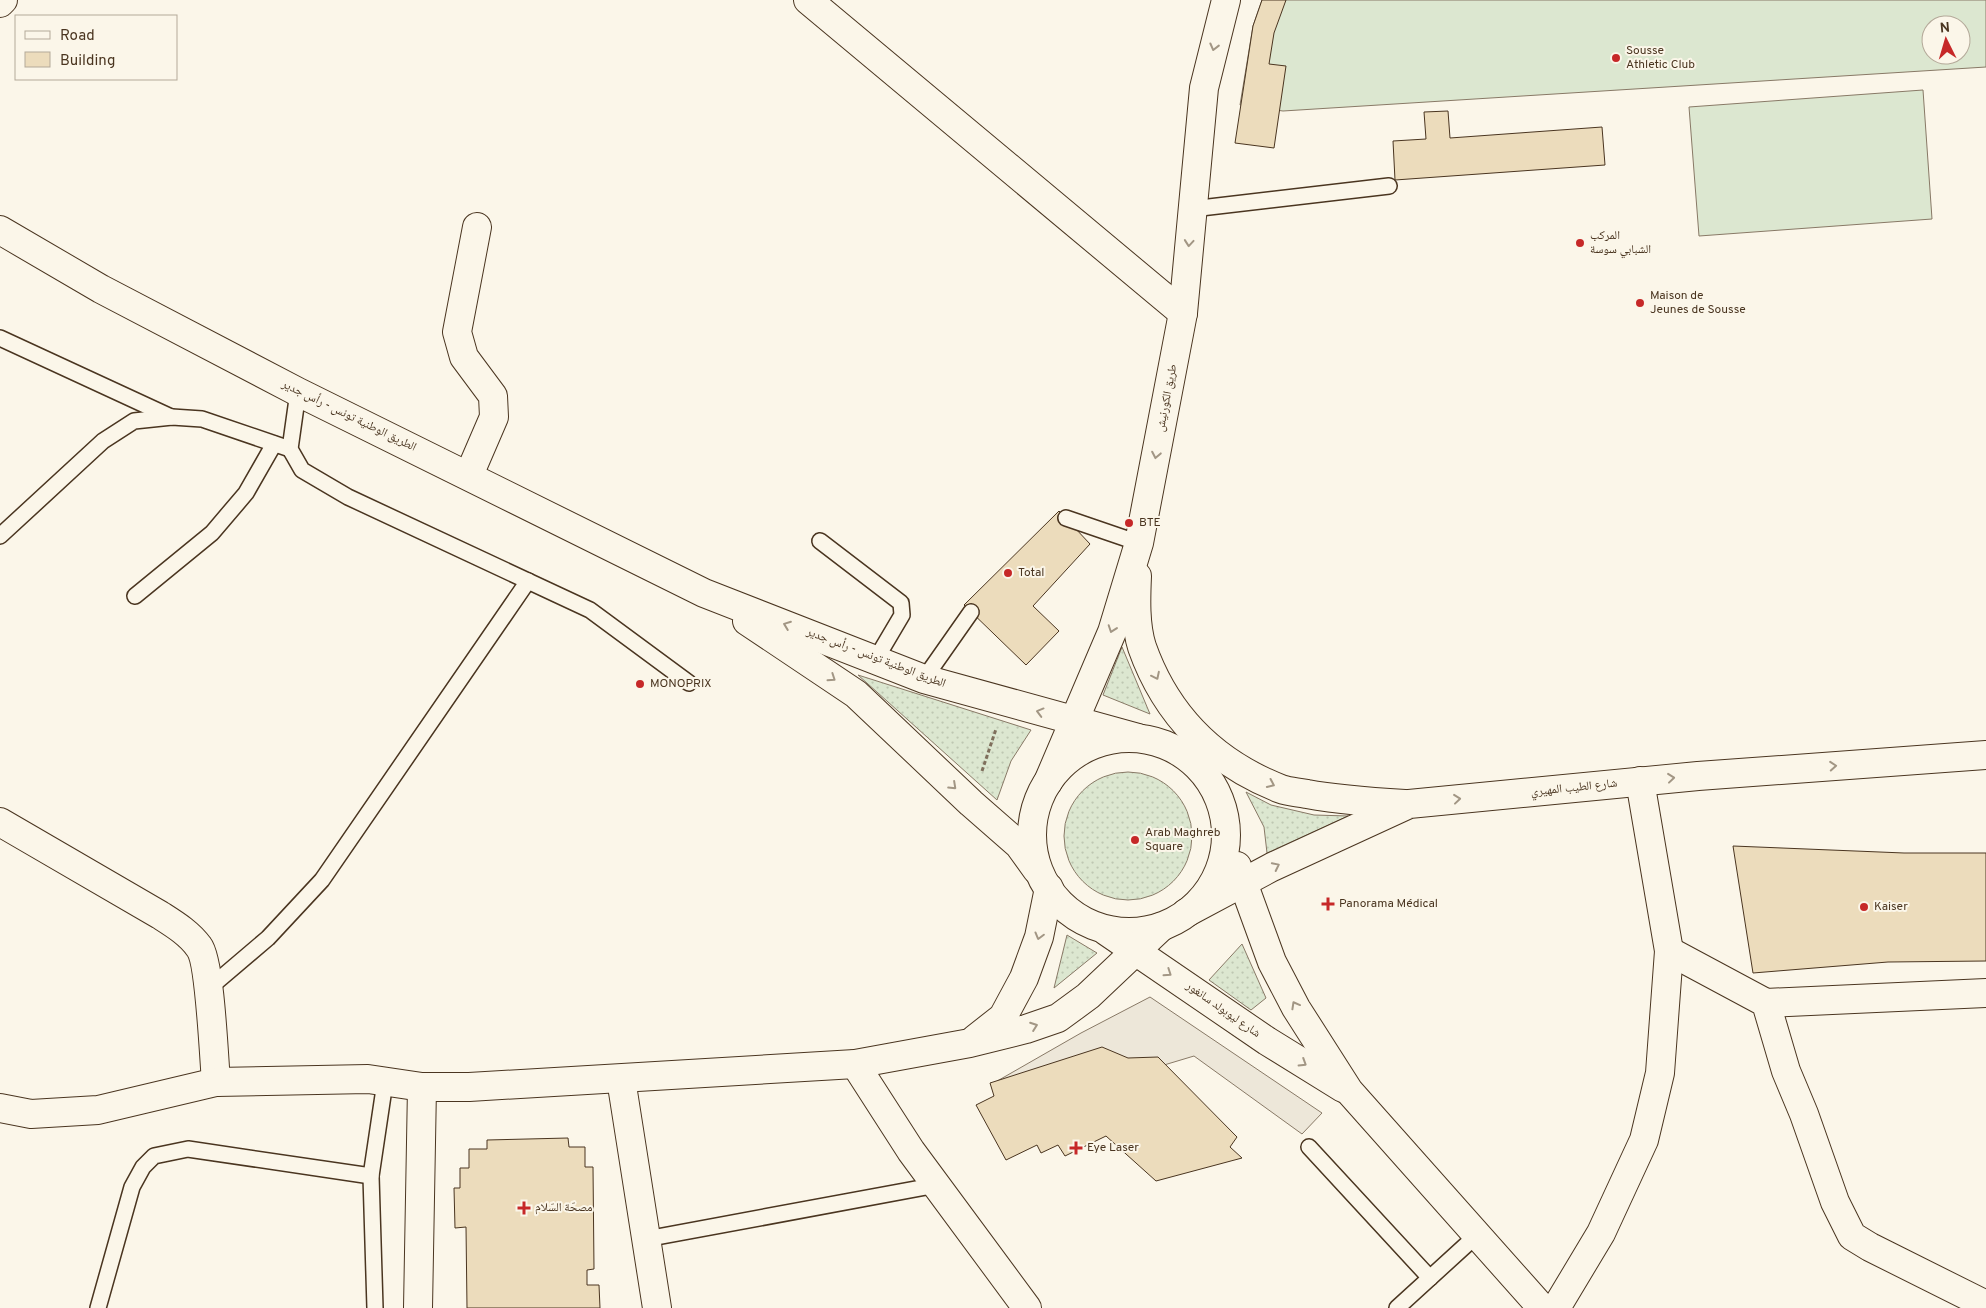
<svg xmlns="http://www.w3.org/2000/svg" width="1986" height="1308" font-family="Overpass,'Noto Naskh Arabic',sans-serif">
  <style>
    .grass { fill: url(#grass-dots); stroke: #887966 }
    .pitch { fill: #dce7d0; stroke: #887966; fill-rule: evenodd }
    .parking { fill: #ede7d9; stroke: #887966 }
    .building { fill: #ecdcbc; stroke: #4a3520 }
    .lines { fill: none; stroke-linecap: round; stroke-linejoin: round }
    .service-casing { stroke: #4a3520; stroke-width: 18 }
    .minor-casing { stroke: #4a3520; stroke-width: 30 }
    .primary-casing { stroke: #4a3520; stroke-width: 30 }
    .path { stroke: #7f6f5c; stroke-width: 3; stroke-dasharray: 4 2.5; stroke-linecap: butt }
    .service { stroke: #fbf6e9; stroke-width: 15 }
    .minor { stroke: #fbf6e9; stroke-width: 28 }
    .primary { stroke: #fbf6e9; stroke-width: 28 }
    .oneway { stroke: #a29684 }
    .poi-dot { fill: #c62828; stroke: #fbf6e9; stroke-width: 2 }
    .labels { text-anchor: middle; dominant-baseline: central; stroke-width: 4; stroke-linejoin: round; paint-order: stroke }
    .poi-label { font-size: 12px; fill: #4a3520; stroke: #fbf6e9; text-anchor: start }
    .street-label { font-size: 12px; fill: #4a3520; stroke: #fbf6e9 }
  </style>
  <defs>
    <pattern id="grass-dots" width="8" height="8" patternUnits="userSpaceOnUse" patternTransform="scale(1.25)"><rect width="8" height="8" fill="#dce7d0"/><path d="M2 2h.1M6 6h.1" fill="none" stroke="#bec7b2" stroke-width="1.8" stroke-linecap="round"/></pattern>
  </defs>
  <rect width="100%" height="100%" fill="#fbf6e9"/>
  <!-- grass -->
  <g class="grass">
    <path d="M 1122,647 L 1150,714 L 1103,695 Z"/>
    <path d="M 858,675 L 1031,730 L 1011,761 L 997,800 Z"/>
    <circle cx="1128" cy="836" r="64"/>
    <path d="M 1246,792 L 1271,805 L 1314,815 L 1348,816 L 1267,853 L 1264,827 Z"/>
    <path d="M 1067,935 L 1097,953 L 1054,988 Z"/>
    <path d="M 1242,944 L 1266,998 L 1251,1010 L 1209,980 Z"/>
  </g>
  <!-- pitch -->
  <g class="pitch">
    <path d="M 1262,0 L 1986,0 L 1986,67 L 1283,111 L 1240,105 L 1253,26 ZM 1931,25 L 1961,25 L 1961,55 L 1931,55 Z"/>
    <path d="M 1923,90 L 1932,219 L 1699,236 L 1689,107 Z"/>
  </g>
  <!-- parking -->
  <path class="parking" d="M 1150,997 L 1322,1113 L 1302,1134 L 1194,1056 L 1011,1111 L 992,1084 L 1081,1033 Z"/>
  <!-- building -->
  <g class="building">
    <path d="M 1262,0 L 1286,0 L 1274,33 L 1269,64 L 1286,66 L 1274,148 L 1235,143 L 1253,26 Z"/>
    <path d="M 1448,111 L 1450,138 L 1602,127 L 1605,165 L 1395,180 L 1393,141 L 1426,139 L 1424,112 Z"/>
    <path d="M 1059,511 L 1090,544 L 1033,606 L 1059,631 L 1026,665 L 964,605 Z"/>
    <path d="M 1733,846 L 1904,853 L 1986,853 L 1986,961 L 1888,962 L 1753,973 Z"/>
    <path d="M 1102,1047 L 1128,1058 L 1158,1057 L 1237,1137 L 1230,1147 L 1242,1158 L 1156,1181 L 1106,1136 L 1065,1156 L 1058,1145 L 1041,1153 L 1037,1145 L 1006,1160 L 976,1105 L 994,1096 L 990,1083 Z"/>
    <path d="M 568,1138 L 569,1147 L 585,1147 L 585,1167 L 593,1167 L 594,1269 L 587,1270 L 587,1285 L 599,1285 L 600,1308 L 467,1308 L 466,1227 L 455,1228 L 454,1188 L 460,1188 L 460,1168 L 469,1168 L 469,1149 L 487,1149 L 487,1140 Z"/>
  </g>
  <g class="lines">
    <!-- service casing -->
    <g class="service-casing">
      <g id="service">
        <path d="M 1192,209 L 1389,186"/>
        <path d="M 0,338 L 171,417"/>
        <path d="M 298,392 L 290,449 L 302,470 L 348,497 L 590,610 L 689,683"/>
        <path d="M 1066,518 L 1139,543"/>
        <path d="M 0,536 L 103,441 L 134,421 L 172,417 L 202,419 L 290,449"/>
        <path d="M 820,541 L 901,603 L 902,615 L 876,659"/>
        <path d="M 135,596 L 212,533 L 246,493 L 274,444"/>
        <path d="M 924,679 L 971,612"/>
        <path d="M 208,989 L 268,938 L 322,880 L 528,581"/>
        <path d="M 1309,1147 L 1430,1278"/>
        <path d="M 646,1239 L 937,1185"/>
        <path d="M 98,1308 L 132,1187 L 143,1167 L 154,1156 L 188,1149 L 371,1176"/>
        <path d="M 375,1308 L 371,1176 L 385,1082"/>
        <path d="M 1397,1308 L 1477,1235"/>
      </g>
    </g>
    <!-- minor casing -->
    <g class="minor-casing">
      <g id="minor">
        <path d="M 808,0 L 1183,313"/>
        <path d="M 0,3 L 3,0"/>
        <path d="M 469,475 L 494,417 L 493,396 L 464,357 L 457,332 L 477,227"/>
        <path d="M 0,822 L 160,915 C 174,924 189,933 199,947 C 210,961 214,1059 216,1082"/>
        <path d="M 1669,951 L 1766,1003 L 1786,1071 L 1804,1114 L 1835,1202 L 1852,1236 L 1870,1247 L 1986,1305"/>
        <path d="M 1766,1003 L 1986,993"/>
        <path d="M 975,1039 L 1003,1017 L 1024,978 L 1039,937 L 1049,888"/>
        <path d="M 855,1064 L 911,1151 L 1027,1308"/>
        <path d="M 621,1079 L 657,1308"/>
        <path d="M 0,1108 L 31,1114 L 98,1110 L 216,1082 L 368,1079 L 422,1087 L 469,1087 L 855,1064 L 970,1043 L 1026,1029 L 1058,1018 L 1088,996 L 1161,927"/>
        <path d="M 418,1308 L 422,1087"/>
        <path d="M 1556,1308 L 1601,1233 L 1644,1140 L 1660,1073 L 1669,951 L 1640,781"/>
      </g>
    </g>
    <!-- primary casing -->
    <g class="primary-casing">
      <g id="primary">
        <path d="M 0,230 L 101,289 L 298,392 L 704,593 L 924,679 L 1138,738"/>
        <path d="M 1137,576 C 1136,598 1135,625 1142,647 C 1166,715 1214,763 1281,789 C 1289,792 1298,792 1307,794 C 1339,800 1372,802 1405,804"/>
        <path d="M 747,621 L 856,694 L 971,803 L 1019,845 L 1037,870"/>
        <circle cx="1129" cy="835" r="97"/>
        <path d="M 1048,782 L 1112,632 L 1139,543 L 1183,313 L 1204,88 L 1226,0"/>
        <path d="M 1237,866 L 1272,962 L 1296,1008 L 1349,1091 L 1542,1308"/>
        <path d="M 1186,913 L 1272,867 L 1409,804 L 1698,776 L 1986,755"/>
        <path d="M 1106,931 L 1267,1041 L 1343,1088"/>
      </g>
    </g>
    <!-- path -->
    <path class="path" d="M 982,771 L 996,729"/>
    <!-- service -->
    <use href="#service" class="service"/>
    <!-- minor -->
    <use href="#minor" class="minor"/>
    <!-- primary -->
    <use href="#primary" class="primary"/>
  </g>
  <!-- one-way arrows -->
  <defs><path id="oneway-chevron" d="M-2-3.5L2.5 0L-2 3.5" fill="none" stroke-width="1.6" stroke-linecap="round" stroke-linejoin="round" transform="scale(1.25)"/></defs>
  <g class="oneway">
    <use href="#oneway-chevron" transform="translate(1214 47) rotate(104)"/>
    <use href="#oneway-chevron" transform="translate(1189 243) rotate(95)"/>
    <use href="#oneway-chevron" transform="translate(1156 455) rotate(101)"/>
    <use href="#oneway-chevron" transform="translate(787 625) rotate(-159)"/>
    <use href="#oneway-chevron" transform="translate(1112 629) rotate(109)"/>
    <use href="#oneway-chevron" transform="translate(1156 676) rotate(64)"/>
    <use href="#oneway-chevron" transform="translate(832 678) rotate(34)"/>
    <use href="#oneway-chevron" transform="translate(1040 712) rotate(-165)"/>
    <use href="#oneway-chevron" transform="translate(1833 766) rotate(-4)"/>
    <use href="#oneway-chevron" transform="translate(1671 778) rotate(-6)"/>
    <use href="#oneway-chevron" transform="translate(1271 784) rotate(25)"/>
    <use href="#oneway-chevron" transform="translate(953 786) rotate(43)"/>
    <use href="#oneway-chevron" transform="translate(1457 799) rotate(-6)"/>
    <use href="#oneway-chevron" transform="translate(1276 866) rotate(-26)"/>
    <use href="#oneway-chevron" transform="translate(1039 936) rotate(105)"/>
    <use href="#oneway-chevron" transform="translate(1168 973) rotate(34)"/>
    <use href="#oneway-chevron" transform="translate(1295 1005) rotate(-119)"/>
    <use href="#oneway-chevron" transform="translate(1034 1026) rotate(-20)"/>
    <use href="#oneway-chevron" transform="translate(1303 1063) rotate(32)"/>
  </g>
  <!-- markers -->
  <g class="poi-dot">
    <circle cx="1616" cy="58" r="5"/>
    <circle cx="1580" cy="243" r="5"/>
    <circle cx="1640" cy="303" r="5"/>
    <circle cx="1129" cy="523" r="5"/>
    <circle cx="1008" cy="573" r="5"/>
    <circle cx="640" cy="684" r="5"/>
    <circle cx="1135" cy="840" r="5"/>
    <path d="M1325.5 896.5h5v5h5v5h-5v5h-5v-5h-5v-5h5z"/>
    <circle cx="1864" cy="907" r="5"/>
    <path d="M1073.5 1140.5h5v5h5v5h-5v5h-5v-5h-5v-5h5z"/>
    <path d="M521.5 1200.5h5v5h5v5h-5v5h-5v-5h-5v-5h5z"/>
  </g>
  <g class="labels">
    <!-- poi labels -->
    <g class="poi-label">
      <text x="1626" y="51">Sousse<tspan x="1626" dy="14">Athletic Club</tspan></text>
      <text x="1590" y="236">المركب<tspan x="1590" dy="14">الشبابي سوسة</tspan></text>
      <text x="1650" y="296">Maison de<tspan x="1650" dy="14">Jeunes de Sousse</tspan></text>
      <text x="1139" y="523">BTE</text>
      <text x="1018" y="573">Total</text>
      <text x="650" y="684">MONOPRIX</text>
      <text x="1145" y="833">Arab Maghreb<tspan x="1145" dy="14">Square</tspan></text>
      <text x="1339" y="904">Panorama Médical</text>
      <text x="1874" y="907">Kaiser</text>
      <text x="1087" y="1148">Eye Laser</text>
      <text x="535" y="1208">مصحّة السّلام</text>
    </g>
    <!-- street labels -->
    <g class="street-label">
      <text transform="translate(1167 398) rotate(-79)">طريق الكورنيش</text>
      <text transform="translate(349 416) rotate(26)">الطريق الوطنية تونس - رأس جدير</text>
      <text transform="translate(876 658) rotate(21)">الطريق الوطنية تونس - رأس جدير</text>
      <text transform="translate(1574 788) rotate(-6)">شارع الطيب المهيري</text>
      <text transform="translate(1223 1010) rotate(35)">شارع ليوبولد سانغور</text>
    </g>
  </g>
  <!-- legend -->
  <rect x="15" y="15" width="162" height="65" fill="#fbf6e9" stroke="#b4a999"/>
  <rect x="25" y="31" width="25" height="8" fill="#fbf6e9" stroke="#b4a999"/>
  <text x="60" y="40" font-size="15" fill="#4a3520">Road</text>
  <rect x="25" y="52" width="25" height="15" fill="#ecdcbc" stroke="#b4a999"/>
  <text x="60" y="65" font-size="15" fill="#4a3520">Building</text>
  <!-- north arrow -->
  <g transform="translate(1946 40) rotate(355)"><circle r="24" fill="#fbf6e9" stroke="#b4a999"/>
  <path d="M0-4L9 19L0 12L-9 19Z" fill="#c62828"/>
  <text y="-8" font-size="14" font-weight="bold" text-anchor="middle" fill="#4a3520">N</text>
  </g>
</svg>
